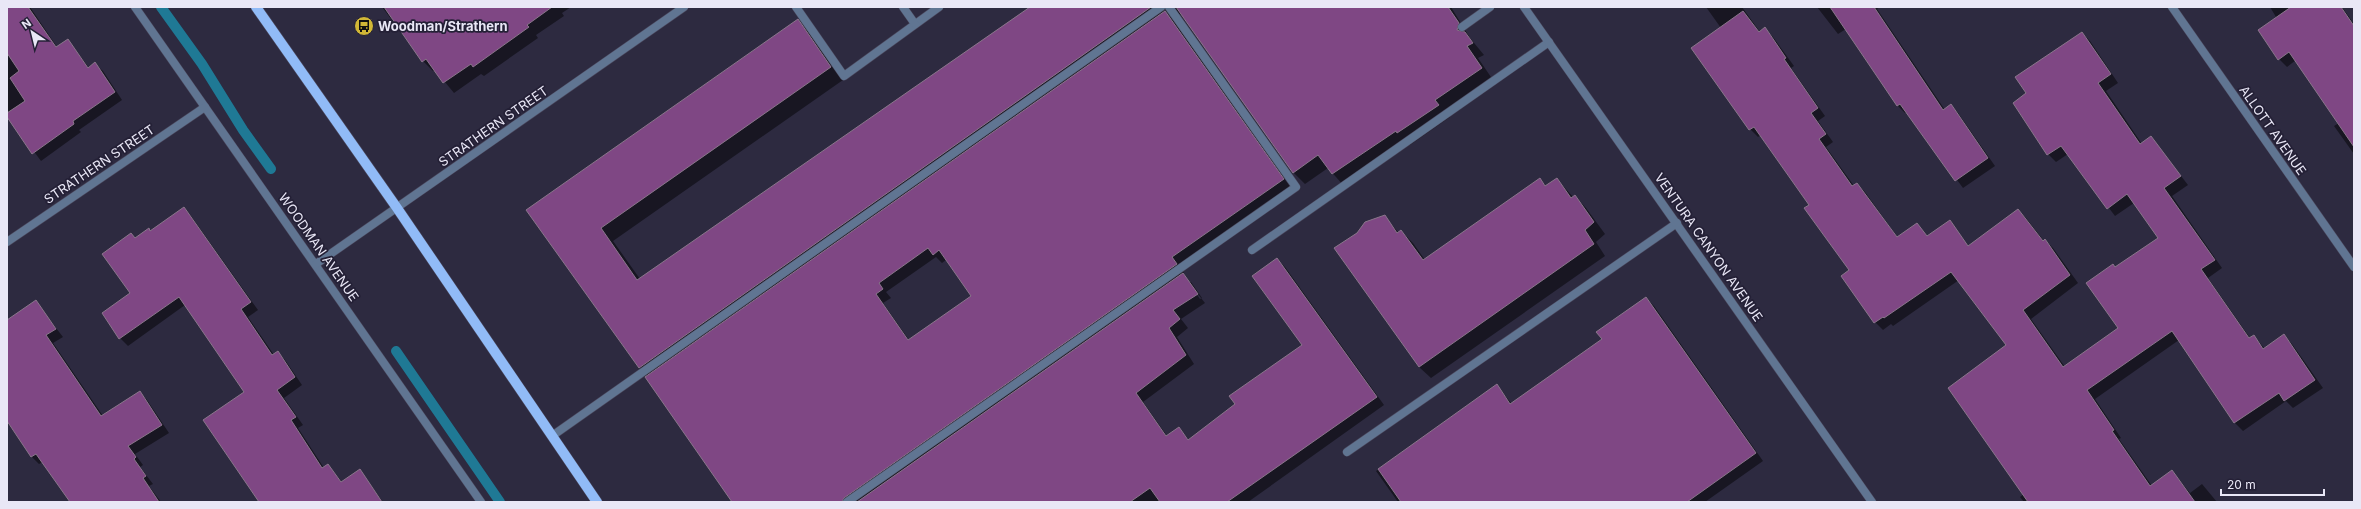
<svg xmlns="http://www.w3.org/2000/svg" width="2361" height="509" font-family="Inter,sans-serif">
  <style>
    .shadow { fill: #0007; fill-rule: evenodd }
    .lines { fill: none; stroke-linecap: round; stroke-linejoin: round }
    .stream { stroke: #1f7995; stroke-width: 10 }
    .building { fill: #7f4784; stroke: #8a768b; fill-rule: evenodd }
    .service-casing { stroke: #4b485d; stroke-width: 9 }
    .minor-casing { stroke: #4b485d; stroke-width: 9 }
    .tertiary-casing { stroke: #4b485d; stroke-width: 9 }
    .primary-casing { stroke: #4b485d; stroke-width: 11 }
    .service { stroke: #607592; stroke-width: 8 }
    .minor { stroke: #607592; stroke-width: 8 }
    .tertiary { stroke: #607592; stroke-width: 8 }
    .primary { stroke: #91bbf7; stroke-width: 10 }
    .labels { text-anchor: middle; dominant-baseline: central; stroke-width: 3.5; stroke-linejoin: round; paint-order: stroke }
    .poi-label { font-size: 13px; font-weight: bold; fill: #e9e7f6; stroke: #242036; text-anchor: start }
    .street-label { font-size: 13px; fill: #e9e7f6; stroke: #242036 }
  </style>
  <rect width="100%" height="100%" fill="#2d2a40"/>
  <!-- shadow -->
  <g class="shadow">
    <path d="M 7,7 L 30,7 L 57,47 L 68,40 L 89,68 L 95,64 L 103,71 L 122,100 L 79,130 L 81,132 L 41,161 L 7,115 Z"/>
    <path d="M 382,7 L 571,7 L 562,13 L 564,16 L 536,35 L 538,38 L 484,76 L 481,74 L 454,93 L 435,70 L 433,71 L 423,61 Z"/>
    <path d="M 1032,7 L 1160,7 L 1173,20 L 1291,188 L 1179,266 L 1184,273 L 1182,274 L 1205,303 L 1181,319 L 1188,328 L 1177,337 L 1194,364 L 1143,402 L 1167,436 L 1179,428 L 1189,440 L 1236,404 L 1303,345 L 1277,259 L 1285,267 L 1384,405 L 1248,502 L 734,502 L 648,376 L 639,368 L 528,210 L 798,21 L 811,34 L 843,80 L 613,241 L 640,279 ZM 936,257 L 942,263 L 946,260 L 972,296 L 909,340 L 883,303 L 891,298 L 886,292 ZM 1188,282 L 1191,282 L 1202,298 L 1200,299 Z"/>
    <path d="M 1169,7 L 1451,7 L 1470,38 L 1484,55 L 1478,58 L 1493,80 L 1447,112 L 1450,117 L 1410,145 L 1408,143 L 1344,186 L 1328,168 L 1305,184 L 1293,172 L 1182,15 L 1175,13 Z"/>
    <path d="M 1706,7 L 1742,7 L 1760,32 L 1765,29 L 1773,37 L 1794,66 L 1791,68 L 1825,116 L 1818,121 L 1833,142 L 1826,147 L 1854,186 L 1857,184 L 1865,192 L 1898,238 L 1917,224 L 1928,237 L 1949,222 L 1969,247 L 2018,210 L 2026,218 L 2044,241 L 2045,240 L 2053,248 L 2078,283 L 2031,319 L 2065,367 L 2119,328 L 2116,268 L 2159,238 L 2134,203 L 2115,216 L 2068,154 L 2056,162 L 2048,154 L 2027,94 L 2082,33 L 2090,41 L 2118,83 L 2106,91 L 2142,144 L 2151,137 L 2188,185 L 2172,196 L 2222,268 L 2208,278 L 2250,338 L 2254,336 L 2265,349 L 2284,335 L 2292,344 L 2323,388 L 2293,408 L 2286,401 L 2243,431 L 2235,423 L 2179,340 L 2095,399 L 2121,438 L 2119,439 L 2152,486 L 2172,471 L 2190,493 L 2202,484 L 2217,502 L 2024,502 L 2020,497 L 2024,494 L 2008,345 L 1959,280 L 1893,326 L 1891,324 L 1883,330 L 1875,322 L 1851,271 L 1810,205 L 1761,135 L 1758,137 L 1750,129 L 1721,28 Z"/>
    <path d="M 1817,7 L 1880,7 L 1877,9 L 1945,110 L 1951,105 L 1958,113 L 1995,166 L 1963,188 L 1907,112 L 1905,113 L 1898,106 L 1846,29 L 1838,34 Z"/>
    <path d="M 2270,7 L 2342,7 L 2354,24 L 2354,154 L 2334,126 L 2339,123 L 2296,60 L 2287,67 L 2279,59 L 2276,17 Z"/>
    <path d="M 1557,179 L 1573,197 L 1575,196 L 1586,208 L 1605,234 L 1596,242 L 1605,256 L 1431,378 L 1419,367 L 1384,216 L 1399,233 L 1401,231 L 1413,243 L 1425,260 L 1540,180 L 1547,187 Z"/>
    <path d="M 184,208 L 191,216 L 258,310 L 248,317 L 274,355 L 278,352 L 285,360 L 302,385 L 284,398 L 303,425 L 298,428 L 324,468 L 328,465 L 342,482 L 360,471 L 383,502 L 266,502 L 245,392 L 185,305 L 128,346 L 120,338 L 131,293 L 135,239 L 150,232 Z"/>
    <path d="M 1646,298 L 1654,306 L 1763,461 L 1705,502 L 1398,502 L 1376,471 L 1497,386 L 1512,404 L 1603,340 Z"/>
    <path d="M 35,301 L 63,337 L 53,343 L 103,416 L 140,392 L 147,400 L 169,433 L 135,454 L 143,465 L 140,467 L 153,484 L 149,486 L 161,502 L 71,502 L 43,462 L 39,464 L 32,457 L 7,422 L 7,321 Z"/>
  </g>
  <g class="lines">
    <!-- stream -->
    <g class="stream">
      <path d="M 161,7 L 202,64 L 243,130 L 271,169"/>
      <path d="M 396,351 L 500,502"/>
    </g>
  </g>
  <!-- building -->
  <g class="building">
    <path d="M 7,7 L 28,7 L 56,47 L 68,39 L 88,68 L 95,62 L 115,92 L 73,121 L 74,124 L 32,154 L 7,117 L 7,113 L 25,101 L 10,78 L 19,71 L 7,53 Z"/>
    <path d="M 384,7 L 552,7 L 527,25 L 529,27 L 473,67 L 471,64 L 443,83 L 426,59 L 422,62 Z"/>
    <path d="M 1030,7 L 1151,7 L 639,368 L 526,210 L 798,19 L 831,67 L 601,228 L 637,280 Z"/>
    <path d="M 1176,7 L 1448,7 L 1459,23 L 1457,30 L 1465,32 L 1473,43 L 1467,46 L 1482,68 L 1435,100 L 1439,105 L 1397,133 L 1396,131 L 1332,174 L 1318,155 L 1293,173 Z"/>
    <path d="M 1830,7 L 1874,7 L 1943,110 L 1951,104 L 1988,158 L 1955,181 L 1900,104 L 1897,106 Z"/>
    <path d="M 2291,7 L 2341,7 L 2354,26 L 2354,147 L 2289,52 L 2278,60 L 2258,30 Z"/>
    <path d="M 1165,11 L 1284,179 L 1172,257 L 1177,264 L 844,498 L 842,502 L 732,502 L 645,377 ZM 928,248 L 933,255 L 939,250 L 971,296 L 908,340 L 876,294 L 883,289 L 879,283 Z"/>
    <path d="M 1743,11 L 1759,32 L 1765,27 L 1786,58 L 1784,59 L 1818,108 L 1811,113 L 1826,134 L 1819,139 L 1852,186 L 1857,183 L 1897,237 L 1917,223 L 1927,236 L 1950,220 L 1968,246 L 2018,209 L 2043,241 L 2045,239 L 2070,275 L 2023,310 L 2063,367 L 2118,328 L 2086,283 L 2113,264 L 2115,267 L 2158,238 L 2127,194 L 2107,209 L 2061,146 L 2047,155 L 2013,103 L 2026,93 L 2015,77 L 2082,32 L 2111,74 L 2098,83 L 2140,144 L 2151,136 L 2181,176 L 2164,188 L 2215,260 L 2201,269 L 2249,338 L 2254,335 L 2263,349 L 2284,334 L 2315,380 L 2284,401 L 2279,393 L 2234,423 L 2172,331 L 2087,390 L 2114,430 L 2112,431 L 2150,486 L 2172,470 L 2195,502 L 2028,502 L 1948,388 L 2006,345 L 1951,272 L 1884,318 L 1883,317 L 1874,323 L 1841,276 L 1849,270 L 1804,208 L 1809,205 L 1754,127 L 1749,130 L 1691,48 Z"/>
    <path d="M 1540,178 L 1545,186 L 1557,178 L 1571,198 L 1575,195 L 1594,222 L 1585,230 L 1594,244 L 1419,367 L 1334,248 L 1357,233 L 1365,222 L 1385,215 L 1397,233 L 1401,230 L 1423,260 Z"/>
    <path d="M 184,207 L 251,302 L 241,309 L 272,355 L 278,351 L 295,377 L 277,390 L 296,417 L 291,420 L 322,468 L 328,464 L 341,482 L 360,469 L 382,502 L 259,502 L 203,420 L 244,392 L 179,297 L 119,339 L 102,313 L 130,293 L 102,254 L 131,233 L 135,238 L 149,228 L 150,231 Z"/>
    <path d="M 1277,258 L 1377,397 L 1227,502 L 1160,502 L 1150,488 L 1130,502 L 857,502 L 1183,273 L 1198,294 L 1173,310 L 1180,319 L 1169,328 L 1186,355 L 1136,393 L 1166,436 L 1179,427 L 1188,440 L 1235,404 L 1229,396 L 1302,345 L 1252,276 Z"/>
    <path d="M 1646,297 L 1756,453 L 1687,502 L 1401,502 L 1378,469 L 1497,384 L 1510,404 L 1602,339 L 1596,332 Z"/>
    <path d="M 36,300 L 56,329 L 46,335 L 101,416 L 140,391 L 162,425 L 128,446 L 136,457 L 134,459 L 146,476 L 143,478 L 159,502 L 70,502 L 36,454 L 31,457 L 7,421 L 7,320 Z"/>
  </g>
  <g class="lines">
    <!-- service casing -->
    <g class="service-casing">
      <g id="service">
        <path d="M 796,7 L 844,76 L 939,7"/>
        <path d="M 903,7 L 915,24"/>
        <path d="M 1462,27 L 1490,7"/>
        <path d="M 1252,250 L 1549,42"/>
        <path d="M 552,436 L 1161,7"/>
        <path d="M 1347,452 L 1677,223"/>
        <path d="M 847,502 L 1296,187 L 1169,7"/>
      </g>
    </g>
    <!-- minor casing -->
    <g class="minor-casing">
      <g id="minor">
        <path d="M 135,7 L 481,502"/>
        <path d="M 2172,7 L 2354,267"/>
        <path d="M 316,264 L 684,7"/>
      </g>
    </g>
    <!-- tertiary casing -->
    <g class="tertiary-casing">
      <g id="tertiary">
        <path d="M 1524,7 L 1872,502"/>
        <path d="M 7,242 L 205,107"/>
      </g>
    </g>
    <!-- primary casing -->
    <g class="primary-casing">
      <path id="primary" d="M 256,7 L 397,208 L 597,502"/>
    </g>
    <!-- service -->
    <use href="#service" class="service"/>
    <!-- minor -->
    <use href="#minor" class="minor"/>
    <!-- tertiary -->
    <use href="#tertiary" class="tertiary"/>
    <!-- primary -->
    <use href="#primary" class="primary"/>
  </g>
  <!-- icons -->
  <defs>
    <g id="bus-disc" transform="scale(1)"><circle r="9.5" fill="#d1b736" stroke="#242036"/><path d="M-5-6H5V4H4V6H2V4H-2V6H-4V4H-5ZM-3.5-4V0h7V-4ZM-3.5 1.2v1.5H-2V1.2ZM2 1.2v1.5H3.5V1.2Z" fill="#111"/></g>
  </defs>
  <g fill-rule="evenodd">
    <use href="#bus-disc" x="364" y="26"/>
  </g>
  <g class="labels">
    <!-- poi labels -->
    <g class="poi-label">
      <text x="378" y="26">Woodman/Strathern</text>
    </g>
    <!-- street labels -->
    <g class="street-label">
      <text transform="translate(493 126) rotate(-35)">STRATHERN STREET</text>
      <text transform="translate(2273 130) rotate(55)">ALLOTT AVENUE</text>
      <text transform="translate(99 164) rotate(-34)">STRATHERN STREET</text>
      <text transform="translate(319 247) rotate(55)">WOODMAN AVENUE</text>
      <text transform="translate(1709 247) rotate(55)">VENTURA CANYON AVENUE</text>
    </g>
  </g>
  <!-- border -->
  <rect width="2361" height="509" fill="none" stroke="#e9e7f6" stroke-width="16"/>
  <!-- north arrow -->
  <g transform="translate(32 32) rotate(325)" stroke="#242036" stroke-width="3" paint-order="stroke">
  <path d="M0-3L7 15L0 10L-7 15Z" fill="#e9e7f6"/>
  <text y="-6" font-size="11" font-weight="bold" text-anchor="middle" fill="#e9e7f6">N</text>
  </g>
  <!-- scale -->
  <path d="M2221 489v6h103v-6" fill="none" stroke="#e9e7f6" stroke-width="2"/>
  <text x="2227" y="489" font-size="12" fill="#e9e7f6" stroke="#242036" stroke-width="3" paint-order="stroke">20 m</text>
</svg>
